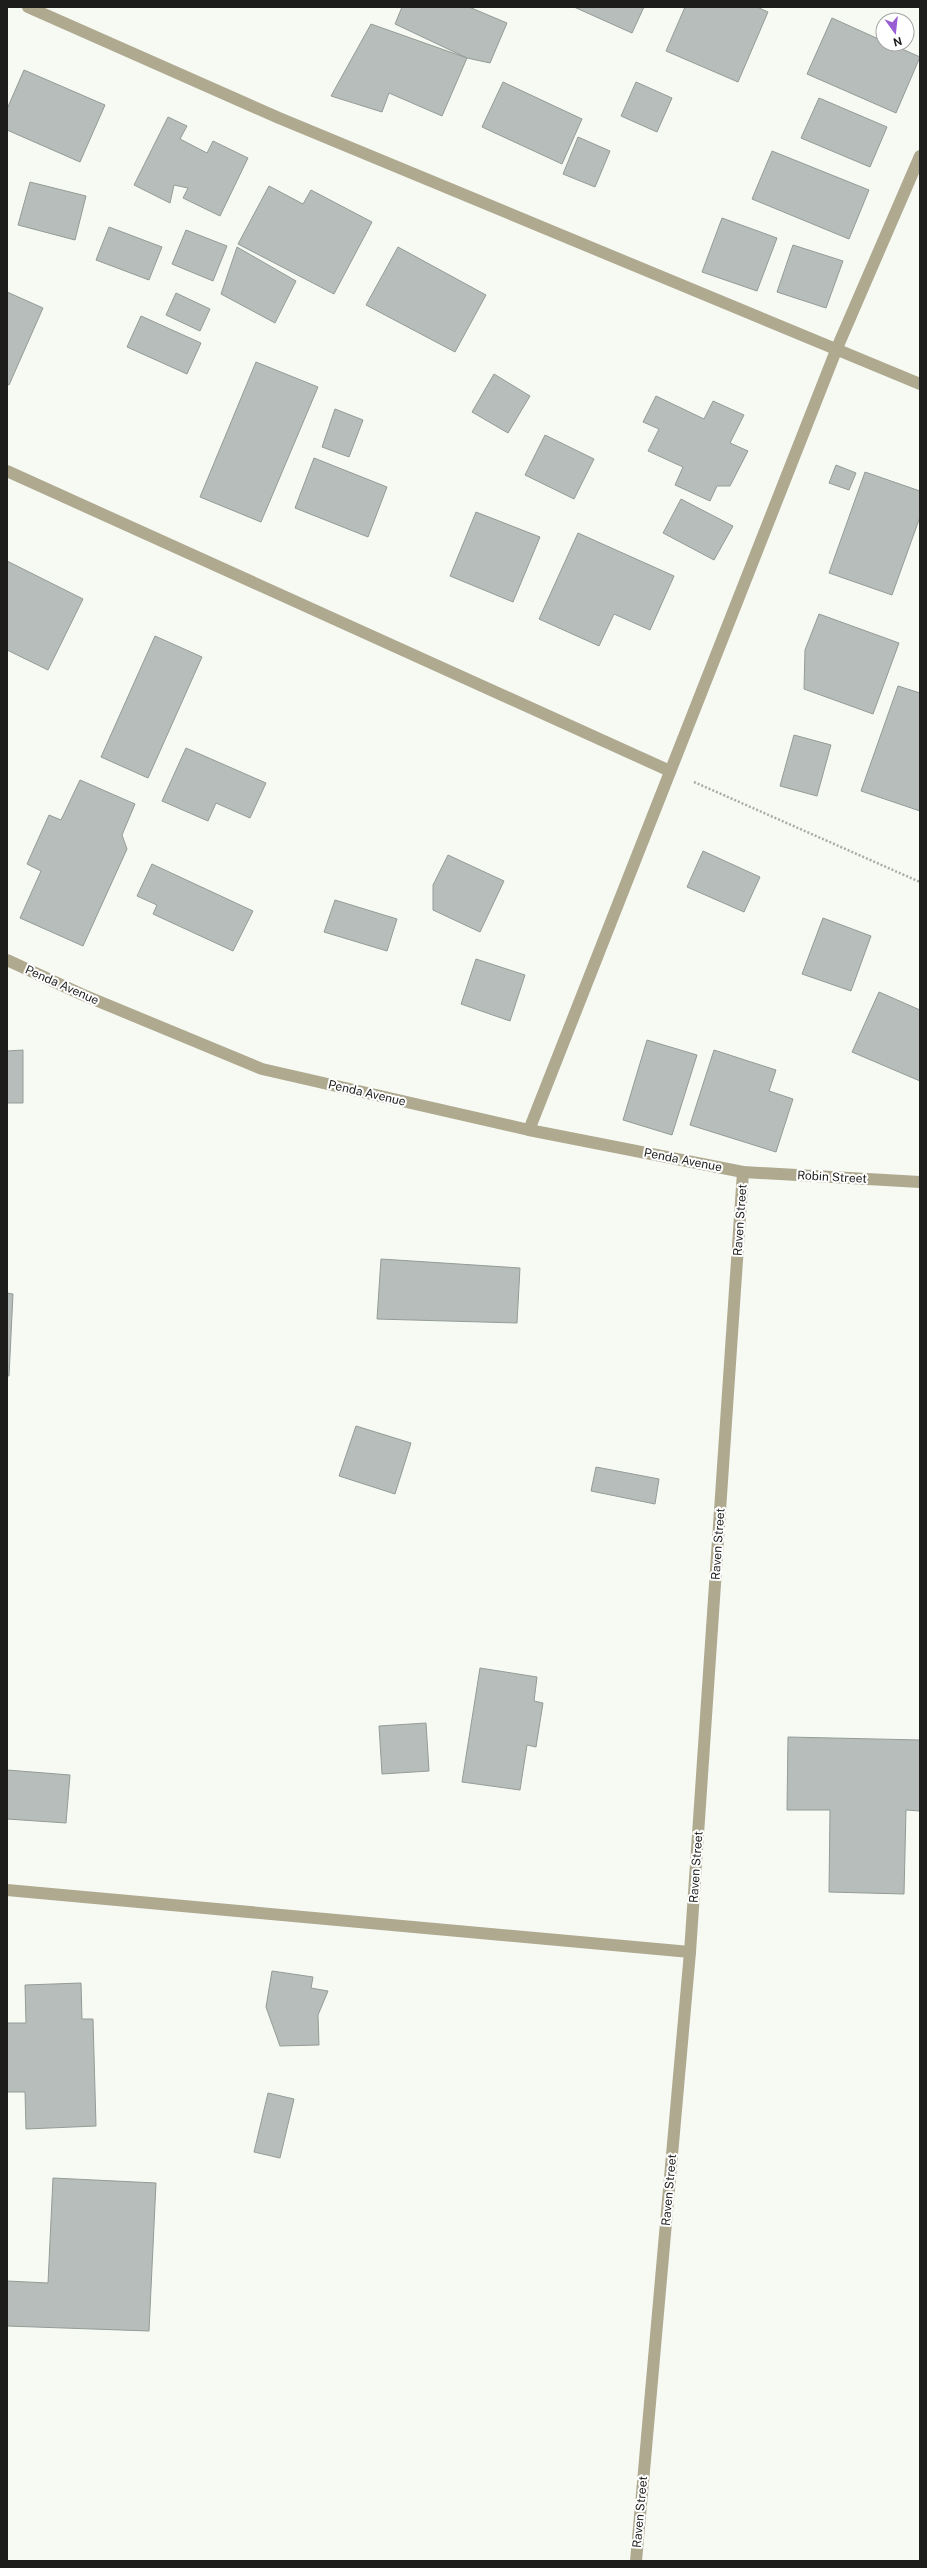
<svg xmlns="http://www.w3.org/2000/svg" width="927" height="2568" font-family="'Public Sans',sans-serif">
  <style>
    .building { fill: #b6bdba; stroke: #949c98 }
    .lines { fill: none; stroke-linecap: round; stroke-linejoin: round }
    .path { stroke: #a8aba6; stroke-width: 2.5; stroke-dasharray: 2 2; stroke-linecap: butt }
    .minor { stroke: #afa990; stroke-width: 12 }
    .labels { text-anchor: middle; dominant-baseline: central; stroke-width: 4; stroke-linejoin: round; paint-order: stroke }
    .street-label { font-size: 12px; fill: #1d1e1c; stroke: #fff }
  </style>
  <rect width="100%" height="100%" fill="#f6faf3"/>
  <!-- building -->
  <g class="building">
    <path d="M 402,7 L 469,7 L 507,23 L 490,63 L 467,58 L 395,24 Z"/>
    <path d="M 574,7 L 644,7 L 632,33 Z"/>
    <path d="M 685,7 L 757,7 L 768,12 L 738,82 L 666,51 Z"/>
    <path d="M 832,18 L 883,41 L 883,44 L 891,44 L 920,57 L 896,113 L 807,74 Z"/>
    <path d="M 371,24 L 467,58 L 442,116 L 389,93 L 382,112 L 331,96 Z"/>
    <path d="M 24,70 L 105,105 L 80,162 L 7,130 L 7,109 Z"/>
    <path d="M 503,82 L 582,119 L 562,164 L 482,127 Z"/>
    <path d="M 636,82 L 672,98 L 657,132 L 621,116 Z"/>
    <path d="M 819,98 L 887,127 L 870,167 L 801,138 Z"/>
    <path d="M 168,117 L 187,126 L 180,139 L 207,153 L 213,141 L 248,158 L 220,216 L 183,198 L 188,188 L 174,185 L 170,203 L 134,185 Z"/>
    <path d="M 578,137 L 610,151 L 595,187 L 563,174 Z"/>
    <path d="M 772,151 L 869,190 L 849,239 L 752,199 Z"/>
    <path d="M 30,182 L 86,196 L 75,240 L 18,225 Z"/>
    <path d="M 269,186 L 303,204 L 311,190 L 372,222 L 334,294 L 238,244 Z"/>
    <path d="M 722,218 L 777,238 L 757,291 L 702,272 Z"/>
    <path d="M 109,227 L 162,247 L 149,280 L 96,260 Z"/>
    <path d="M 186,230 L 227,246 L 213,281 L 172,264 Z"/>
    <path d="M 793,245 L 843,261 L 826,308 L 777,292 Z"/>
    <path d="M 237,247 L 296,281 L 275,323 L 221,294 Z"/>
    <path d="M 398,247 L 486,295 L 455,352 L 366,305 Z"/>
    <path d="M 7,292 L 43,308 L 9,385 L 7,384 Z"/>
    <path d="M 176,293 L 210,309 L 200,331 L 166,315 Z"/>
    <path d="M 141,316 L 201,343 L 187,374 L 127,347 Z"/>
    <path d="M 256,362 L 318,387 L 261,522 L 200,497 Z"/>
    <path d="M 494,374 L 530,396 L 508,433 L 472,412 Z"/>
    <path d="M 656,396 L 704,419 L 713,401 L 744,415 L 730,443 L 748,451 L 730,486 L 717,486 L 710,501 L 675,485 L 683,467 L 648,451 L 659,429 L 643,422 Z"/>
    <path d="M 335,409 L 363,420 L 349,457 L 322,447 Z"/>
    <path d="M 545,435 L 594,459 L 574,499 L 525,475 Z"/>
    <path d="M 314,458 L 387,487 L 368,537 L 295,508 Z"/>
    <path d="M 836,465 L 856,473 L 849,490 L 829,483 Z"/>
    <path d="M 865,472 L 920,491 L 920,517 L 892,595 L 829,573 Z"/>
    <path d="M 681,499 L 733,526 L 714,560 L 663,533 Z"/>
    <path d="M 476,512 L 540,537 L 513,602 L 450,576 Z"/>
    <path d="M 578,533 L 674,576 L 650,630 L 614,614 L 599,646 L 539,619 Z"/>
    <path d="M 7,561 L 83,599 L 48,670 L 7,650 Z"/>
    <path d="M 819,614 L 899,643 L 873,714 L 804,689 L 805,650 Z"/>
    <path d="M 155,636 L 202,657 L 148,778 L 101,757 Z"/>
    <path d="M 898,686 L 920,693 L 920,811 L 861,791 Z"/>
    <path d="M 794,735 L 831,745 L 817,796 L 780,786 Z"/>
    <path d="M 186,748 L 266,783 L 250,818 L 216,803 L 208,821 L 162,801 Z"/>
    <path d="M 80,780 L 135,804 L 122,835 L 127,849 L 83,946 L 20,918 L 41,871 L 27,864 L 49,815 L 61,820 Z"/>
    <path d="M 703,851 L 760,877 L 744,912 L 687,887 Z"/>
    <path d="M 448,855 L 504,881 L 480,932 L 433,910 L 433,885 Z"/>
    <path d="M 152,864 L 253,911 L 233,951 L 153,914 L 157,905 L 137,896 Z"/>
    <path d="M 335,900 L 397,919 L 387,951 L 324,932 Z"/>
    <path d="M 823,918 L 871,936 L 851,991 L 802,974 Z"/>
    <path d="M 476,959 L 525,975 L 510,1021 L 461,1004 Z"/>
    <path d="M 879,992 L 920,1010 L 920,1081 L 852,1052 Z"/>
    <path d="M 647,1040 L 697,1055 L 672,1135 L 623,1120 Z"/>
    <path d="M 23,1050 L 23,1103 L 7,1103 L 7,1051 Z"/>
    <path d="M 714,1050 L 776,1070 L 769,1091 L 793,1099 L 776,1152 L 690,1125 Z"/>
    <path d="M 381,1259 L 520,1268 L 517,1323 L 377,1319 Z"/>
    <path d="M 7,1293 L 13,1294 L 9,1376 L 7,1376 Z"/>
    <path d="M 356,1426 L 411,1443 L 395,1494 L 339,1476 Z"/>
    <path d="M 596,1467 L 659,1479 L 655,1504 L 591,1491 Z"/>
    <path d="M 480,1668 L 537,1677 L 534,1701 L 543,1703 L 536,1747 L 527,1745 L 520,1790 L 462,1782 Z"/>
    <path d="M 426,1723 L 429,1771 L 382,1774 L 379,1726 Z"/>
    <path d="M 788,1737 L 920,1740 L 920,1811 L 906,1810 L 904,1894 L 829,1892 L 830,1810 L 787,1810 Z"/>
    <path d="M 7,1770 L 70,1775 L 66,1823 L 7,1819 Z"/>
    <path d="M 272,1971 L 313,1977 L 311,1988 L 328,1991 L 318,2015 L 319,2045 L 280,2046 L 266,2007 Z"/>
    <path d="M 81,1983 L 82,2019 L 93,2019 L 96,2126 L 26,2129 L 25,2092 L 7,2092 L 7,2023 L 26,2023 L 25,1985 Z"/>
    <path d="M 268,2093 L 294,2099 L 280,2158 L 254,2152 Z"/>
    <path d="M 53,2178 L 156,2183 L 149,2331 L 7,2326 L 7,2281 L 48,2283 Z"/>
  </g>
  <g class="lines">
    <!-- path -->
    <path class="path" d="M 694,782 L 920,882"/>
    <!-- minor -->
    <g class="minor">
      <path d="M 28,7 L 279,118 L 920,384"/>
      <path d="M 7,471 L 670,771"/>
      <path d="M 7,960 L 81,994 L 262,1069 L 529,1130 L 743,1172 L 920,1182"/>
      <path d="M 529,1130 L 837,348 L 920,156"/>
      <path d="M 7,1890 L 690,1952"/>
      <path d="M 636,2561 L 690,1952 L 743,1172"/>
    </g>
  </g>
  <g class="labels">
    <!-- street labels -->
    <g class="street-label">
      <text transform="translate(62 985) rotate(24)">Penda Avenue</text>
      <text transform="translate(367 1093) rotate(13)">Penda Avenue</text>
      <text transform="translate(683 1160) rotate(11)">Penda Avenue</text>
      <text transform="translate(832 1177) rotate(3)">Robin Street</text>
      <text transform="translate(740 1220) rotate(-86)">Raven Street</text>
      <text transform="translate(718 1544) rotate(-86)">Raven Street</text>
      <text transform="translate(696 1867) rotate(-86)">Raven Street</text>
      <text transform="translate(669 2190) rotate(-85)">Raven Street</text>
      <text transform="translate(640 2512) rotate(-85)">Raven Street</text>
    </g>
  </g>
  <!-- border -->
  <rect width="927" height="2568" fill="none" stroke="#1d1e1c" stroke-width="16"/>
  <!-- north arrow -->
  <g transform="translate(895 32) rotate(165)"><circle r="19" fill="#ffffff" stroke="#a5a5a4"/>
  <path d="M0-3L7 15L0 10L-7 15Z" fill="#985cd3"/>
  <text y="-6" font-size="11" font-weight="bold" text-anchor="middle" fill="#1d1e1c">N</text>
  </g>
</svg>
